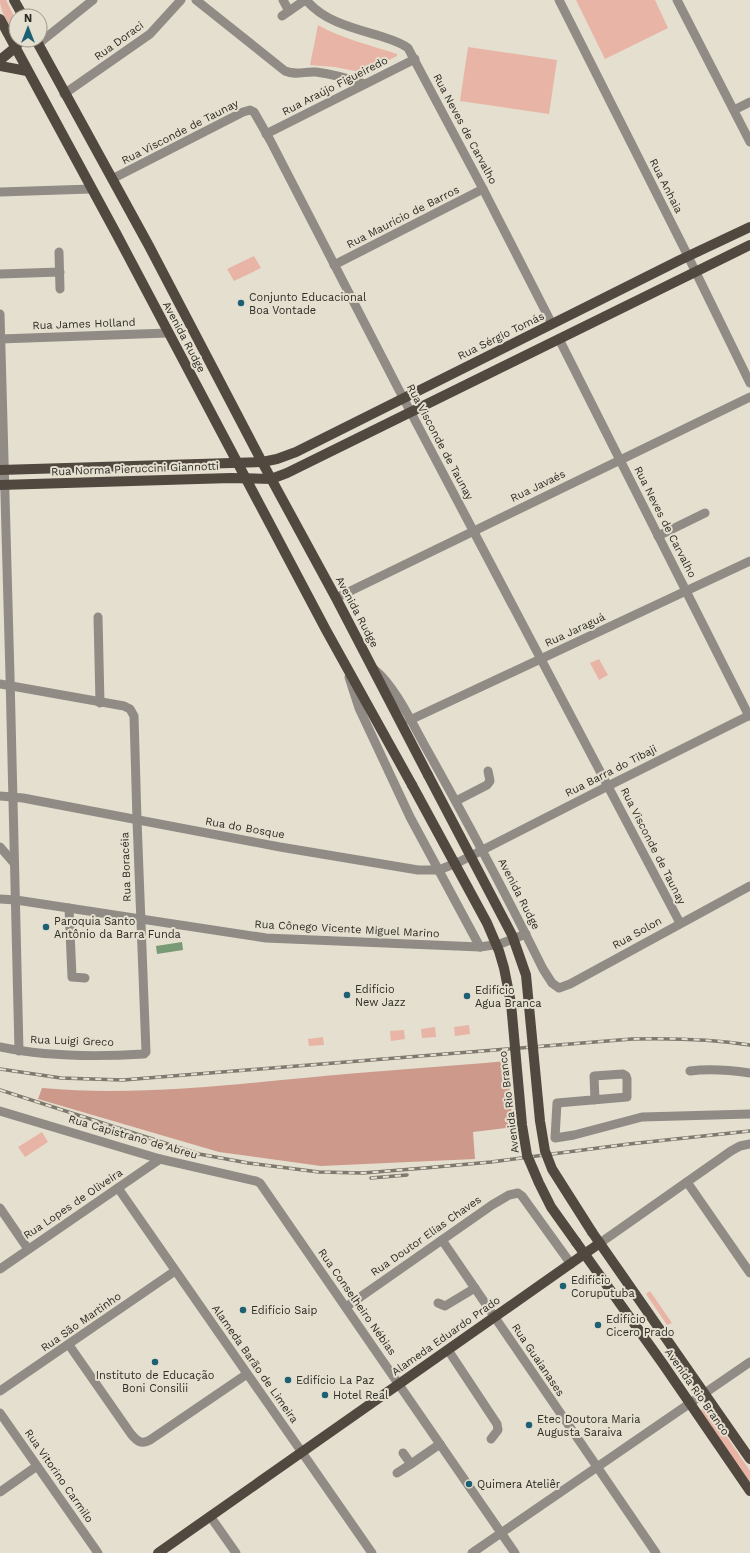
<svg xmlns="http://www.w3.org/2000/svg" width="750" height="1553" font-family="'Work Sans',sans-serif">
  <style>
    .green { fill: #e8b4a6 }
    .forest { fill: #cd998b }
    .water { fill: #789a75 }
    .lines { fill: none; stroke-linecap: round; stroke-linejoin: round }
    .minor { stroke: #918b86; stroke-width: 9 }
    .major { stroke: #51483f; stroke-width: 10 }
    .rail-casing { stroke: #7d796f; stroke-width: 3.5 }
    .rail { stroke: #e5dfcf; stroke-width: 2; stroke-dasharray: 6; stroke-linecap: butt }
    .major-bridge { stroke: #51483f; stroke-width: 10 }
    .poi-dot { fill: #1d5f73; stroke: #e5dfcf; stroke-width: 1.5 }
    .labels { text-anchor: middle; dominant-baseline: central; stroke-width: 4; stroke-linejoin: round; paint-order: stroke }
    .street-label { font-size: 11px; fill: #2d2b25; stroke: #e5dfcf }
    .poi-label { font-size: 11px; fill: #2d2b25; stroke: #e5dfcf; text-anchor: start }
  </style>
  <rect width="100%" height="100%" fill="#e5dfcf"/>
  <!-- green -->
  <g class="green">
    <path d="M 0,0 L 6,0 L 16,20 L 16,29 L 11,28 C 6,19 0,10 0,0 Z"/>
    <path d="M 576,0 L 655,0 L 668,28 L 605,59 Z"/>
    <path d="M 318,25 C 343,39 370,45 397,54 L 397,56 L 367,71 L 360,72 L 335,67 L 310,65 Z"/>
    <path d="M 468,47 L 557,60 L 549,114 L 460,101 Z"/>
    <path d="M 254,256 L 261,268 L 234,281 L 227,269 Z"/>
    <path d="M 599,659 L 608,675 L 599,680 L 590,663 Z"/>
    <path d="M 469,1025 L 470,1034 L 455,1036 L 454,1027 Z"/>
    <path d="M 435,1027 L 436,1037 L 422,1038 L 421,1029 Z"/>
    <path d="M 404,1030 L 405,1039 L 391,1041 L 390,1031 Z"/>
    <path d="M 323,1037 L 324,1045 L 309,1046 L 308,1039 Z"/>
    <path d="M 42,1132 L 48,1142 L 25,1157 L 18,1147 Z"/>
    <path d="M 650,1291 L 672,1323 L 667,1325 L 646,1294 Z"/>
    <path d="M 706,1406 L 750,1471 L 750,1483 L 700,1411 Z"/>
  </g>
  <!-- forest -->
  <path class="forest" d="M 507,1061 L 513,1127 L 473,1132 L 475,1159 L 321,1166 L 219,1152 L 38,1099 L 42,1088 C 129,1096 218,1086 304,1078 C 372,1071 439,1067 507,1061 Z"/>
  <!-- water -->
  <path class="water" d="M 182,942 L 183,950 L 157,954 L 156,946 Z"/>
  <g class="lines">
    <!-- minor -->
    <g class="minor">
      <path d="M 196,0 L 285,71 C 297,76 304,71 316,72 C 332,74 350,79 365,84"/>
      <path d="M 283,0 L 289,11"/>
      <path d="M 306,0 C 325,22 353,28 380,36 C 389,39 400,42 408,48 L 483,189 L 552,324"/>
      <path d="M 559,0 L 684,248 L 750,383"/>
      <path d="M 677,0 L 750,142"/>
      <path d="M 282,16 L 305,0"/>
      <path d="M 38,44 L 93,0"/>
      <path d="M 64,94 L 150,34 L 181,0"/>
      <path d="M 734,110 L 750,102"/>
      <path d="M 266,134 L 415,59"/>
      <path d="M 112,179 L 243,112 L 250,110 L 254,112 L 270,140 L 398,388 L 680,923"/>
      <path d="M 0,192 L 91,189"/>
      <path d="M 59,252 L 60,289"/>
      <path d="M 334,265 L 483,189"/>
      <path d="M 0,274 L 60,272"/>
      <path d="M 0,314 L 10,676 L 19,1051"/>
      <path d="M 0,339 L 168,333"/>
      <path d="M 559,339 L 749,716"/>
      <path d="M 658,536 L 705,513"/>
      <path d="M 336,598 L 750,397"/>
      <path d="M 98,617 L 100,703"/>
      <path d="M 375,670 C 395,686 413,725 426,748 C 467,821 506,894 543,969 L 552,983 L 559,988 L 570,984 L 750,886"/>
      <path d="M 349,677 L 359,708 L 410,817 L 480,947"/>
      <path d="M 0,684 L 124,706 L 130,709 L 134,716 L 137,820 L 146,1052 L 144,1054 C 96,1057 47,1057 0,1047"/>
      <path d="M 410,720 L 750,561"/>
      <path d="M 0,796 L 23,798 L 280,847 L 418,870 L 439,870 L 461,861 L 608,786 L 750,715"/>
      <path d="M 456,801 L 487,785 L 490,781 L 488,771"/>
      <path d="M 0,847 L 14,863"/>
      <path d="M 0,899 L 16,900 L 266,938 L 480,947 L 500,944 L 526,934"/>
      <path d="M 69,908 L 72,977 L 85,978"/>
      <path d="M 690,1071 C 711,1068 730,1070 750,1073"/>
      <path d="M 595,1100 L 594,1076 L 623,1074 L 626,1076 L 627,1079 L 627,1097 L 557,1103 L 555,1138 L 574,1135 L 642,1117 L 750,1114"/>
      <path d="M 0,1111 L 160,1159 L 256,1181 L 260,1183 L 515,1553"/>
      <path d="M 687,1182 L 750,1273"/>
      <path d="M 118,1188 L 372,1553"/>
      <path d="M 0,1208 L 28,1249"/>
      <path d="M 442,1240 L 656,1553"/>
      <path d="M 600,1243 L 731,1151 L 740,1146 L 750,1144"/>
      <path d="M 0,1269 L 160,1159"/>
      <path d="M 438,1303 L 445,1306 L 475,1288"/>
      <path d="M 346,1307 L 492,1205 L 509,1195 L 518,1193 L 522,1196 L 571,1264"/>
      <path d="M 69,1345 L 131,1434 C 137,1441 141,1445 150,1440 L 247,1374"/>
      <path d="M 448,1350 L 497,1424 L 498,1430 L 491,1439"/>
      <path d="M 0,1391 L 175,1271"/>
      <path d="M 0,1413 L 98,1553"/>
      <path d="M 403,1453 L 411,1464 L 440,1444"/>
      <path d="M 397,1473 L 411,1464"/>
      <path d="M 0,1492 L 37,1466"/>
      <path d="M 210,1516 L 236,1553"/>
      <path d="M 472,1553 L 750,1362"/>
    </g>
    <!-- major -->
    <g class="major">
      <path d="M 14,0 L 23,16"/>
      <path d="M 0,19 L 117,235 L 326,630 L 412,785"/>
      <path d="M 36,40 L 149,246 L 262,462 L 336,598 L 428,775"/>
      <path d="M 0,60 L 16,47 L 20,40"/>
      <path d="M 0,66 L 27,71"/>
      <path d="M 0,470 L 262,462 L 277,459 L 296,452 L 680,260 L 750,227"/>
      <path d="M 0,485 L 231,478 L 271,479 L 287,473 L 750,245"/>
      <path d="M 592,1232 L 750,1459"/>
      <path d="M 576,1242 L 663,1364 L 750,1491"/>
      <path d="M 158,1553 L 600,1243"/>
    </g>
    <!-- rail casing -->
    <g class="rail-casing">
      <g id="rail">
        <path d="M 0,1069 L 61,1078 L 123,1080 L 632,1039 C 671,1038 711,1039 750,1045"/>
        <path d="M 0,1090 L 199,1154 L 248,1163 L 319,1172 L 363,1173 L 425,1168 L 491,1162 L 629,1144 L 750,1131"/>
        <path d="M 371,1178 L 407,1175"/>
      </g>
    </g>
    <!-- rail -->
    <use href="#rail" class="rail"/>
    <!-- major-bridge -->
    <g class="major-bridge">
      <path d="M 428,775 L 512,935 L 526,975 L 540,1121 L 545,1151 L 552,1169 L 592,1232"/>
      <path d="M 412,785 L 487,923 L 499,951 L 504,968 L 511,1003 L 522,1125 L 527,1155 L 539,1183 L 551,1207 L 576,1242"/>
    </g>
  </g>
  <!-- markers -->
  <g class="poi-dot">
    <circle cx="241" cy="303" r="4"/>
    <circle cx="46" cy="927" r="4"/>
    <circle cx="347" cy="995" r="4"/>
    <circle cx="467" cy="996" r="4"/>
    <circle cx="563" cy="1286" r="4"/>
    <circle cx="243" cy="1310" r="4"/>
    <circle cx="598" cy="1325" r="4"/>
    <circle cx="155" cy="1362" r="4"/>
    <circle cx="288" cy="1380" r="4"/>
    <circle cx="325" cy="1395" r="4"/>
    <circle cx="529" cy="1425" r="4"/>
    <circle cx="469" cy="1484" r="4"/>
  </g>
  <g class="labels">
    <!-- street labels -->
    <g class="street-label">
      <text transform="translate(119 41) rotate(-36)">Rua Doraci</text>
      <text transform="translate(335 86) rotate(-27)">Rua Araújo Figueiredo</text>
      <text transform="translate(465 129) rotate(62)">Rua Neves de Carvalho</text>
      <text transform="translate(180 132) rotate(-27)">Rua Visconde de Taunay</text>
      <text transform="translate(666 186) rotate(63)">Rua Anhaia</text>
      <text transform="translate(403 217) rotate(-27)">Rua Maurício de Barros</text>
      <text transform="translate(84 324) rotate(-2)">Rua James Holland</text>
      <text transform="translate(501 336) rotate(-26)">Rua Sérgio Tomás</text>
      <text transform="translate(184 337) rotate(62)">Avenida Rudge</text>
      <text transform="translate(440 442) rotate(62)">Rua Visconde de Taunay</text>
      <text transform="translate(135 469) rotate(-2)">Rua Norma Pieruccini Giannotti</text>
      <text transform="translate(538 486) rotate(-26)">Rua Javaés</text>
      <text transform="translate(665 522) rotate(63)">Rua Neves de Carvalho</text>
      <text transform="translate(357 612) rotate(62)">Avenida Rudge</text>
      <text transform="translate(575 630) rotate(-25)">Rua Jaraguá</text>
      <text transform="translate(611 771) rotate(-27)">Rua Barra do Tibaji</text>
      <text transform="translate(245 828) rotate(10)">Rua do Bosque</text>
      <text transform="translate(653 846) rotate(63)">Rua Visconde de Taunay</text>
      <text transform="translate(126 867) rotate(-92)">Rua Boracéia</text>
      <text transform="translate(519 894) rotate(63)">Avenida Rudge</text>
      <text transform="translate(347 929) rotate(3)">Rua Cônego Vicente Miguel Marino</text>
      <text transform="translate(637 933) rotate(-29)">Rua Solon</text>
      <text transform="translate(72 1041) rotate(2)">Rua Luigi Greco</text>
      <text transform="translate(509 1102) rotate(-97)">Avenida Rio Branco</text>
      <text transform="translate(133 1137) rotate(16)">Rua Capistrano de Abreu</text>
      <text transform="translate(73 1204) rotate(-34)">Rua Lopes de Oliveira</text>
      <text transform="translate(426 1236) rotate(-35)">Rua Doutor Elias Chaves</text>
      <text transform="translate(357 1302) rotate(55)">Rua Conselheiro Nébias</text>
      <text transform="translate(81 1322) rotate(-35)">Rua São Martinho</text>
      <text transform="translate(446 1336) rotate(-35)">Alameda Eduardo Prado</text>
      <text transform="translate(538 1360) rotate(56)">Rua Guaianases</text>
      <text transform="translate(255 1364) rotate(55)">Alameda Barão de Limeira</text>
      <text transform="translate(697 1392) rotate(55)">Avenida Rio Branco</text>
      <text transform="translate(59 1476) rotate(55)">Rua Vitorino Carmilo</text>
    </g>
    <!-- poi labels -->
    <g class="poi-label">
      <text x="249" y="297">Conjunto Educacional<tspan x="249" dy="13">Boa Vontade</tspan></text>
      <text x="54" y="921">Paroquia Santo<tspan x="54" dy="13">Antônio da Barra Funda</tspan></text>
      <text x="355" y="989">Edifício<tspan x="355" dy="13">New Jazz</tspan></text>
      <text x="475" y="990">Edifício<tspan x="475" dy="13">Agua Branca</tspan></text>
      <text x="571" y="1280">Edifício<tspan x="571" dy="13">Coruputuba</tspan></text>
      <text x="251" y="1310">Edifício Saip</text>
      <text x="606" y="1319">Edifício<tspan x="606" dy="13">Cicero Prado</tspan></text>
      <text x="155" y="1375" text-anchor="middle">Instituto de Educação<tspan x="155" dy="13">Boni Consilii</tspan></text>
      <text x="296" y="1380">Edifício La Paz</text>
      <text x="333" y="1395">Hotel Real</text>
      <text x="537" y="1419">Etec Doutora Maria<tspan x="537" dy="13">Augusta Saraiva</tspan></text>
      <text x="477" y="1484">Quimera Ateliêr</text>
    </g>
  </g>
  <!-- north arrow -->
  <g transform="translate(28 28)"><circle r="19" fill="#e5dfcf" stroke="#9b978b"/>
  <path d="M0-3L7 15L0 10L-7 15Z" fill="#1d5f73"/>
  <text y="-6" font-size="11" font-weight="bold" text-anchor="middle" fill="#2d2b25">N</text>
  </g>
</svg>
